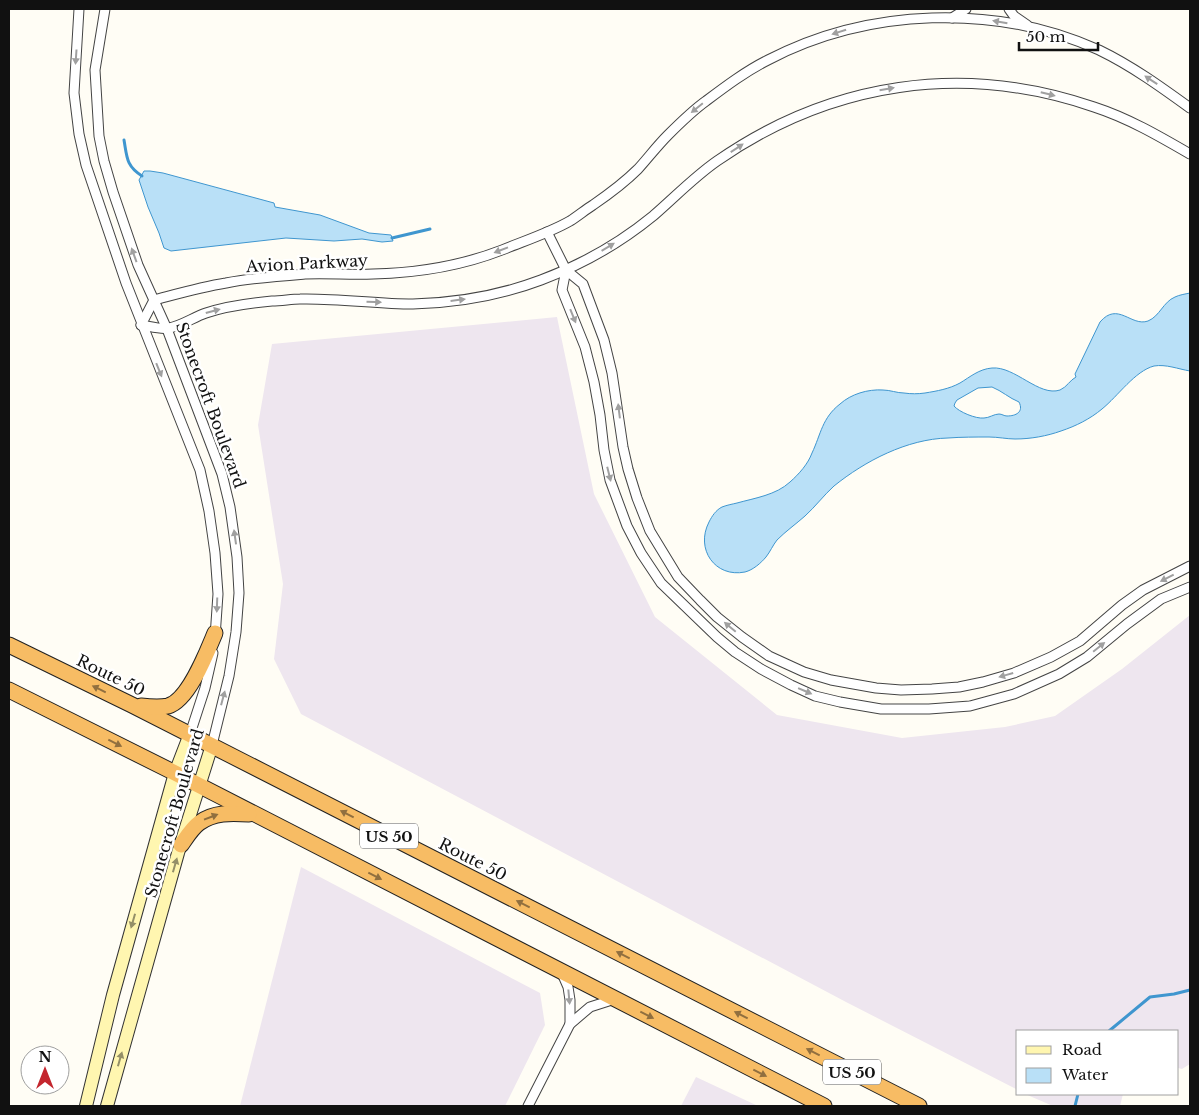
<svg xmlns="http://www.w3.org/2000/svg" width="1199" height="1115" font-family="'Libre Baskerville',serif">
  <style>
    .industrial { fill: #eee6ef }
    .water { fill: #b9e0f7; stroke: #3f96cf; fill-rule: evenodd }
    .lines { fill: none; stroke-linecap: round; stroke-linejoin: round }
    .stream { stroke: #3f96cf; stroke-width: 3 }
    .minor-casing { stroke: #444; stroke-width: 11 }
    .secondary-casing { stroke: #333; stroke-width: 14 }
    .trunk-casing { stroke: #222; stroke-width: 17 }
    .minor { stroke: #fff; stroke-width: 9 }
    .secondary { stroke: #fff6b0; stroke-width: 12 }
    .trunk { stroke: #f7bc64; stroke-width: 15 }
    .oneway { fill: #a0a0a0 }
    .oneway2 { fill: #906f3f }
    .oneway3 { fill: #948f68 }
    .labels { text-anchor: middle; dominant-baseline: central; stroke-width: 5; stroke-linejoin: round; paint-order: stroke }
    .shield { fill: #fff; stroke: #585858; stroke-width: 1 }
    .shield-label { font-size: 15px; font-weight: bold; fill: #111 }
    .street-label { font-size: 16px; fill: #111; stroke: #fff }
  </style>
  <rect width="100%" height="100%" fill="#fffdf5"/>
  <!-- industrial -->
  <g class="industrial">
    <path d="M 557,317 L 594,494 L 655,617 L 777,715 L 902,738 L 1005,727 L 1055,716 L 1122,669 L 1190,615 L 1190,1064 L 1182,1069 L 1178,1068 L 1178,1031 L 1018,1031 L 1018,1090 L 846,1002 L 301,714 L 274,659 L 283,584 L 258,425 L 272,344 Z"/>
    <path d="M 301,867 L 540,993 L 545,1025 L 505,1106 L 240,1106 Z"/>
    <path d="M 696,1077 L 758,1106 L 681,1106 Z"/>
    <path d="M 1025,1094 L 1123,1094 L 1120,1106 L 1053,1106 Z"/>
  </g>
  <!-- water -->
  <g class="water">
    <path d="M 144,171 L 150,171 L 163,173 L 274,203 L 275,207 L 320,215 L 369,233 L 391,235 L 393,241 L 382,242 L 362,239 L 334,241 L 286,238 L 171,251 L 164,248 L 159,233 L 148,207 L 139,180 Z"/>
    <path d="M 1190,293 L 1190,371 C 1178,369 1166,364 1154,366 C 1135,371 1118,396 1102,409 C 1090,419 1076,426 1061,431 C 1047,436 1031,439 1015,439 C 1007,439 998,437 989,437 C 976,437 961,437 948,438 C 907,439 865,461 834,486 C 824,495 815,507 805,516 C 796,524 786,531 777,540 C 773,545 770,552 766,557 C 761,563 753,570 745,572 C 715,578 695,549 709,522 C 712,516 716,510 722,507 C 727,505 733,504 737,503 C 755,498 776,495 790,482 C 799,474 808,464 812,453 C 821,434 822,418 840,404 C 851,394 868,389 883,390 C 890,390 897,393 904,393 C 911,394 918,394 925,393 C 937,391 949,389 960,383 C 970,377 979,369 992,368 C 1015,366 1039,397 1060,390 C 1067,387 1070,380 1076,377 L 1075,374 L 1100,322 C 1118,301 1131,327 1148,321 C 1160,316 1163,302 1175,297 C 1179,295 1185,294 1190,293 ZM 992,387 C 1002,391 1009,398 1019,402 C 1024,412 1016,416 1007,416 C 1004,416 1002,414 999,414 C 994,414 989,418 984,418 C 976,419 959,412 954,406 L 955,403 L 957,400 L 978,388 Z"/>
  </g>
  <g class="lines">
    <!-- stream -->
    <g class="stream">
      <path d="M 124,140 C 127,157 126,166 142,176"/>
      <path d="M 392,238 L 430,229"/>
      <path d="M 1109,1031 L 1150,997 L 1174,994 L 1190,990"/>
      <path d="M 1075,1106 L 1078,1094"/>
    </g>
    <!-- minor casing -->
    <g class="minor-casing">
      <g id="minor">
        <path d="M 79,9 L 74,93 L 79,134 L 86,165 L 126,283 L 200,470 L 209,511 L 215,553 L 218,594 L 215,637"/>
        <path d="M 105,9 L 95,70 L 99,136 L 104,161 L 113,192 L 138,265 L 167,329 L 222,474 L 230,507 L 237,557 L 239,593 L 236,632 L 229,676 L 212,745"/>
        <path d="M 1009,9 L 1014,16 L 1027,25"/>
        <path d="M 952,18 L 966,9"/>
        <path d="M 547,232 L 566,270 L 583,284 L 604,340 L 612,373 L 623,447 L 628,469 L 637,498 L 650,531 L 678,577 L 700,600 L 717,617 L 742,637 L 769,656 L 804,672 L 831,680 L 876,688 L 901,690 L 932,689 L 959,687 L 983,682 L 1014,673 L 1051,657 L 1080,641 L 1122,605 L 1143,590 L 1190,566"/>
        <path d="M 566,270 L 562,290 L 585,347 L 594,382 L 600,415 L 604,450 L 610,480 L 627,526 L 641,553 L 661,583 L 717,637 L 735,652 L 761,669 L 791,685 L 815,696 L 840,702 L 881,709 L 929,709 L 970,706 L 1014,694 L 1059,674 L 1087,657 L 1127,624 L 1161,599 L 1190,587"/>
        <path d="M 141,325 L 154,300 C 177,294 201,287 226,283 C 252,278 279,276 305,274 C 328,273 351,275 373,274 C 417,273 461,266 502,250 C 524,241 549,233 570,221 C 578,216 585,210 593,205 C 609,194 624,183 638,169 C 648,158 657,146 668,135 C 680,123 692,111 706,101 C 726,86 746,71 768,60 C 868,8 995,3 1099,50 C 1132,66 1161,87 1190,108"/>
        <path d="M 141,325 C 149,326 161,330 169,328 C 181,326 194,317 206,313 C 226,306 250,303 272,301 C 282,301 291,299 300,299 C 338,298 376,304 413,304 C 456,303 501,295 541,280 C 581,265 620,243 653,216 C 675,197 694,177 717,161 C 831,82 963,62 1094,107 C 1128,118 1159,136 1190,154"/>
        <path d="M 190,734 L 205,688 L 213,653"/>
        <path d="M 561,971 L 568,987 L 570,1000 L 570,1024"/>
        <path d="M 528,1106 L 570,1024 L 590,1007 L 615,999"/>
      </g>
    </g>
    <!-- secondary casing -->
    <g class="secondary-casing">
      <g id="secondary">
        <path d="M 86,1106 L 113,995 L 175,773 L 190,734"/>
        <path d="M 107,1106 L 178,853 L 212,745"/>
      </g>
    </g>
    <!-- trunk casing -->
    <g class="trunk-casing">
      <g id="trunk">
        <path d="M 9,645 L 132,705 L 919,1106"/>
        <path d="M 9,690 L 175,773 L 824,1106"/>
        <path d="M 141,706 C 150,707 159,708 168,706 C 189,700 207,652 215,633"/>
        <path d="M 181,845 C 186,838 192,828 199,823 C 214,812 231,813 249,814"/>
      </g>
    </g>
    <!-- minor -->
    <use href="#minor" class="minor"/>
    <!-- secondary -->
    <use href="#secondary" class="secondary"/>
    <!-- trunk -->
    <use href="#trunk" class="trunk"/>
  </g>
  <!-- one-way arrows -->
  <defs><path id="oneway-solid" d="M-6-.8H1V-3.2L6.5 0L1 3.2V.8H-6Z" transform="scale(1.25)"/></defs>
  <g class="oneway">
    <use href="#oneway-solid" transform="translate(1000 22) rotate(-170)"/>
    <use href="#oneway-solid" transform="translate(839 32) rotate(162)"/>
    <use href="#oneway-solid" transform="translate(76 57) rotate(94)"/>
    <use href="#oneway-solid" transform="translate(1151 80) rotate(-147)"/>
    <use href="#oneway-solid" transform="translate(887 89) rotate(-10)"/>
    <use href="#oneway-solid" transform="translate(1048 94) rotate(14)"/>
    <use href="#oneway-solid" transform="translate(697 108) rotate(141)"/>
    <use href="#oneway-solid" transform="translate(737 148) rotate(-33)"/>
    <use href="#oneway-solid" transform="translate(608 247) rotate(-31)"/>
    <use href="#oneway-solid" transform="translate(501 250) rotate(159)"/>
    <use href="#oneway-solid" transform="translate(134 255) rotate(-110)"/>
    <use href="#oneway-solid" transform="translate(458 300) rotate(-7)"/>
    <use href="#oneway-solid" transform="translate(374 302) rotate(2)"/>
    <use href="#oneway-solid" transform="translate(213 311) rotate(-15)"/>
    <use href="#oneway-solid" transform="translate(573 316) rotate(68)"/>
    <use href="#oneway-solid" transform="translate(159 370) rotate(68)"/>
    <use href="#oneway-solid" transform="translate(619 411) rotate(-97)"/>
    <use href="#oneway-solid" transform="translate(609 474) rotate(76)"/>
    <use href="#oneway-solid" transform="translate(235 537) rotate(-98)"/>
    <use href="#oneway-solid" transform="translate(1167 578) rotate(153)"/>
    <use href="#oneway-solid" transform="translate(217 605) rotate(92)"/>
    <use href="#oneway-solid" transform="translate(730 627) rotate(-140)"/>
    <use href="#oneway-solid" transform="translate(1099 647) rotate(-39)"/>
    <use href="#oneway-solid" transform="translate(1006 675) rotate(164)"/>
    <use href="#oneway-solid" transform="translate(805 691) rotate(23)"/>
    <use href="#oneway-solid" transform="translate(223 698) rotate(-75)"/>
    <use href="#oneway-solid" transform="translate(569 997) rotate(85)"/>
  </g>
  <g class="oneway2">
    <use href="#oneway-solid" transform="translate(99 689) rotate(-154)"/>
    <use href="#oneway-solid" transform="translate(115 743) rotate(27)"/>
    <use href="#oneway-solid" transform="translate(347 814) rotate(-153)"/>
    <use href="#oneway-solid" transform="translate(211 817) rotate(-21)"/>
    <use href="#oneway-solid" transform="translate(375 876) rotate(27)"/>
    <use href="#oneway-solid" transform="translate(523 904) rotate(-153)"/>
    <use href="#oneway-solid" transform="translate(623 955) rotate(-153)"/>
    <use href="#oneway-solid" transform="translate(647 1015) rotate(27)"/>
    <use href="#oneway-solid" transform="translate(741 1015) rotate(-153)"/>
    <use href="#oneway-solid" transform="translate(813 1052) rotate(-153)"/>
    <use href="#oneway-solid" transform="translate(760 1073) rotate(27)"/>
  </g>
  <g class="oneway3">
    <use href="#oneway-solid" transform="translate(175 865) rotate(-74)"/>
    <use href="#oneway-solid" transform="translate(133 921) rotate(106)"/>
    <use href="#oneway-solid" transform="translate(120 1059) rotate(-74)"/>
  </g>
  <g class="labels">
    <!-- shield labels -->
    <g class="shield">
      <rect x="360" y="823.5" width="58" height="25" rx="4"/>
      <rect x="823" y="1059.5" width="58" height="25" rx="4"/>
    </g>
    <g class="shield-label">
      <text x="389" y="836">US 50</text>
      <text x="852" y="1072">US 50</text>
    </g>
    <!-- street labels -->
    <g class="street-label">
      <text transform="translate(307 263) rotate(-3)">Avion Parkway</text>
      <text transform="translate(211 405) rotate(70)">Stonecroft Boulevard</text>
      <text transform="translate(111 675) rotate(26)">Route 50</text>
      <text transform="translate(174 813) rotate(-74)">Stonecroft Boulevard</text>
      <text transform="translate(473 859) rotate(27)">Route 50</text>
    </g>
  </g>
  <!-- border -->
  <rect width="1199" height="1115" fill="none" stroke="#111111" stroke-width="20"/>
  <!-- legend -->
  <rect x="1016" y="1030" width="162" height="65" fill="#ffffff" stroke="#a0a0a0"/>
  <rect x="1026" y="1046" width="25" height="8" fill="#fff6b0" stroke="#a0a0a0"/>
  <text x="1062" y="1055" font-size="15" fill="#111111">Road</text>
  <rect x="1026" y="1068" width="25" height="15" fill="#b9e0f7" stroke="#a0a0a0"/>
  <text x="1062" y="1080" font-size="15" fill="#111111">Water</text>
  <!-- north arrow -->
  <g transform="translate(45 1070)"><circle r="24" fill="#ffffff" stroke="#a0a0a0"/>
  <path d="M0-4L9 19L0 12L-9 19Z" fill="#c4262e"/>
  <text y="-8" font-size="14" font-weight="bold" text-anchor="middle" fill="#111111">N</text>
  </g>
  <!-- scale -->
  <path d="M1019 42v8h79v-8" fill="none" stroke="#111111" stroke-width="2.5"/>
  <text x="1026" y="42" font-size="15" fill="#111111" stroke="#ffffff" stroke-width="4" paint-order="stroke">50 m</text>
</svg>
